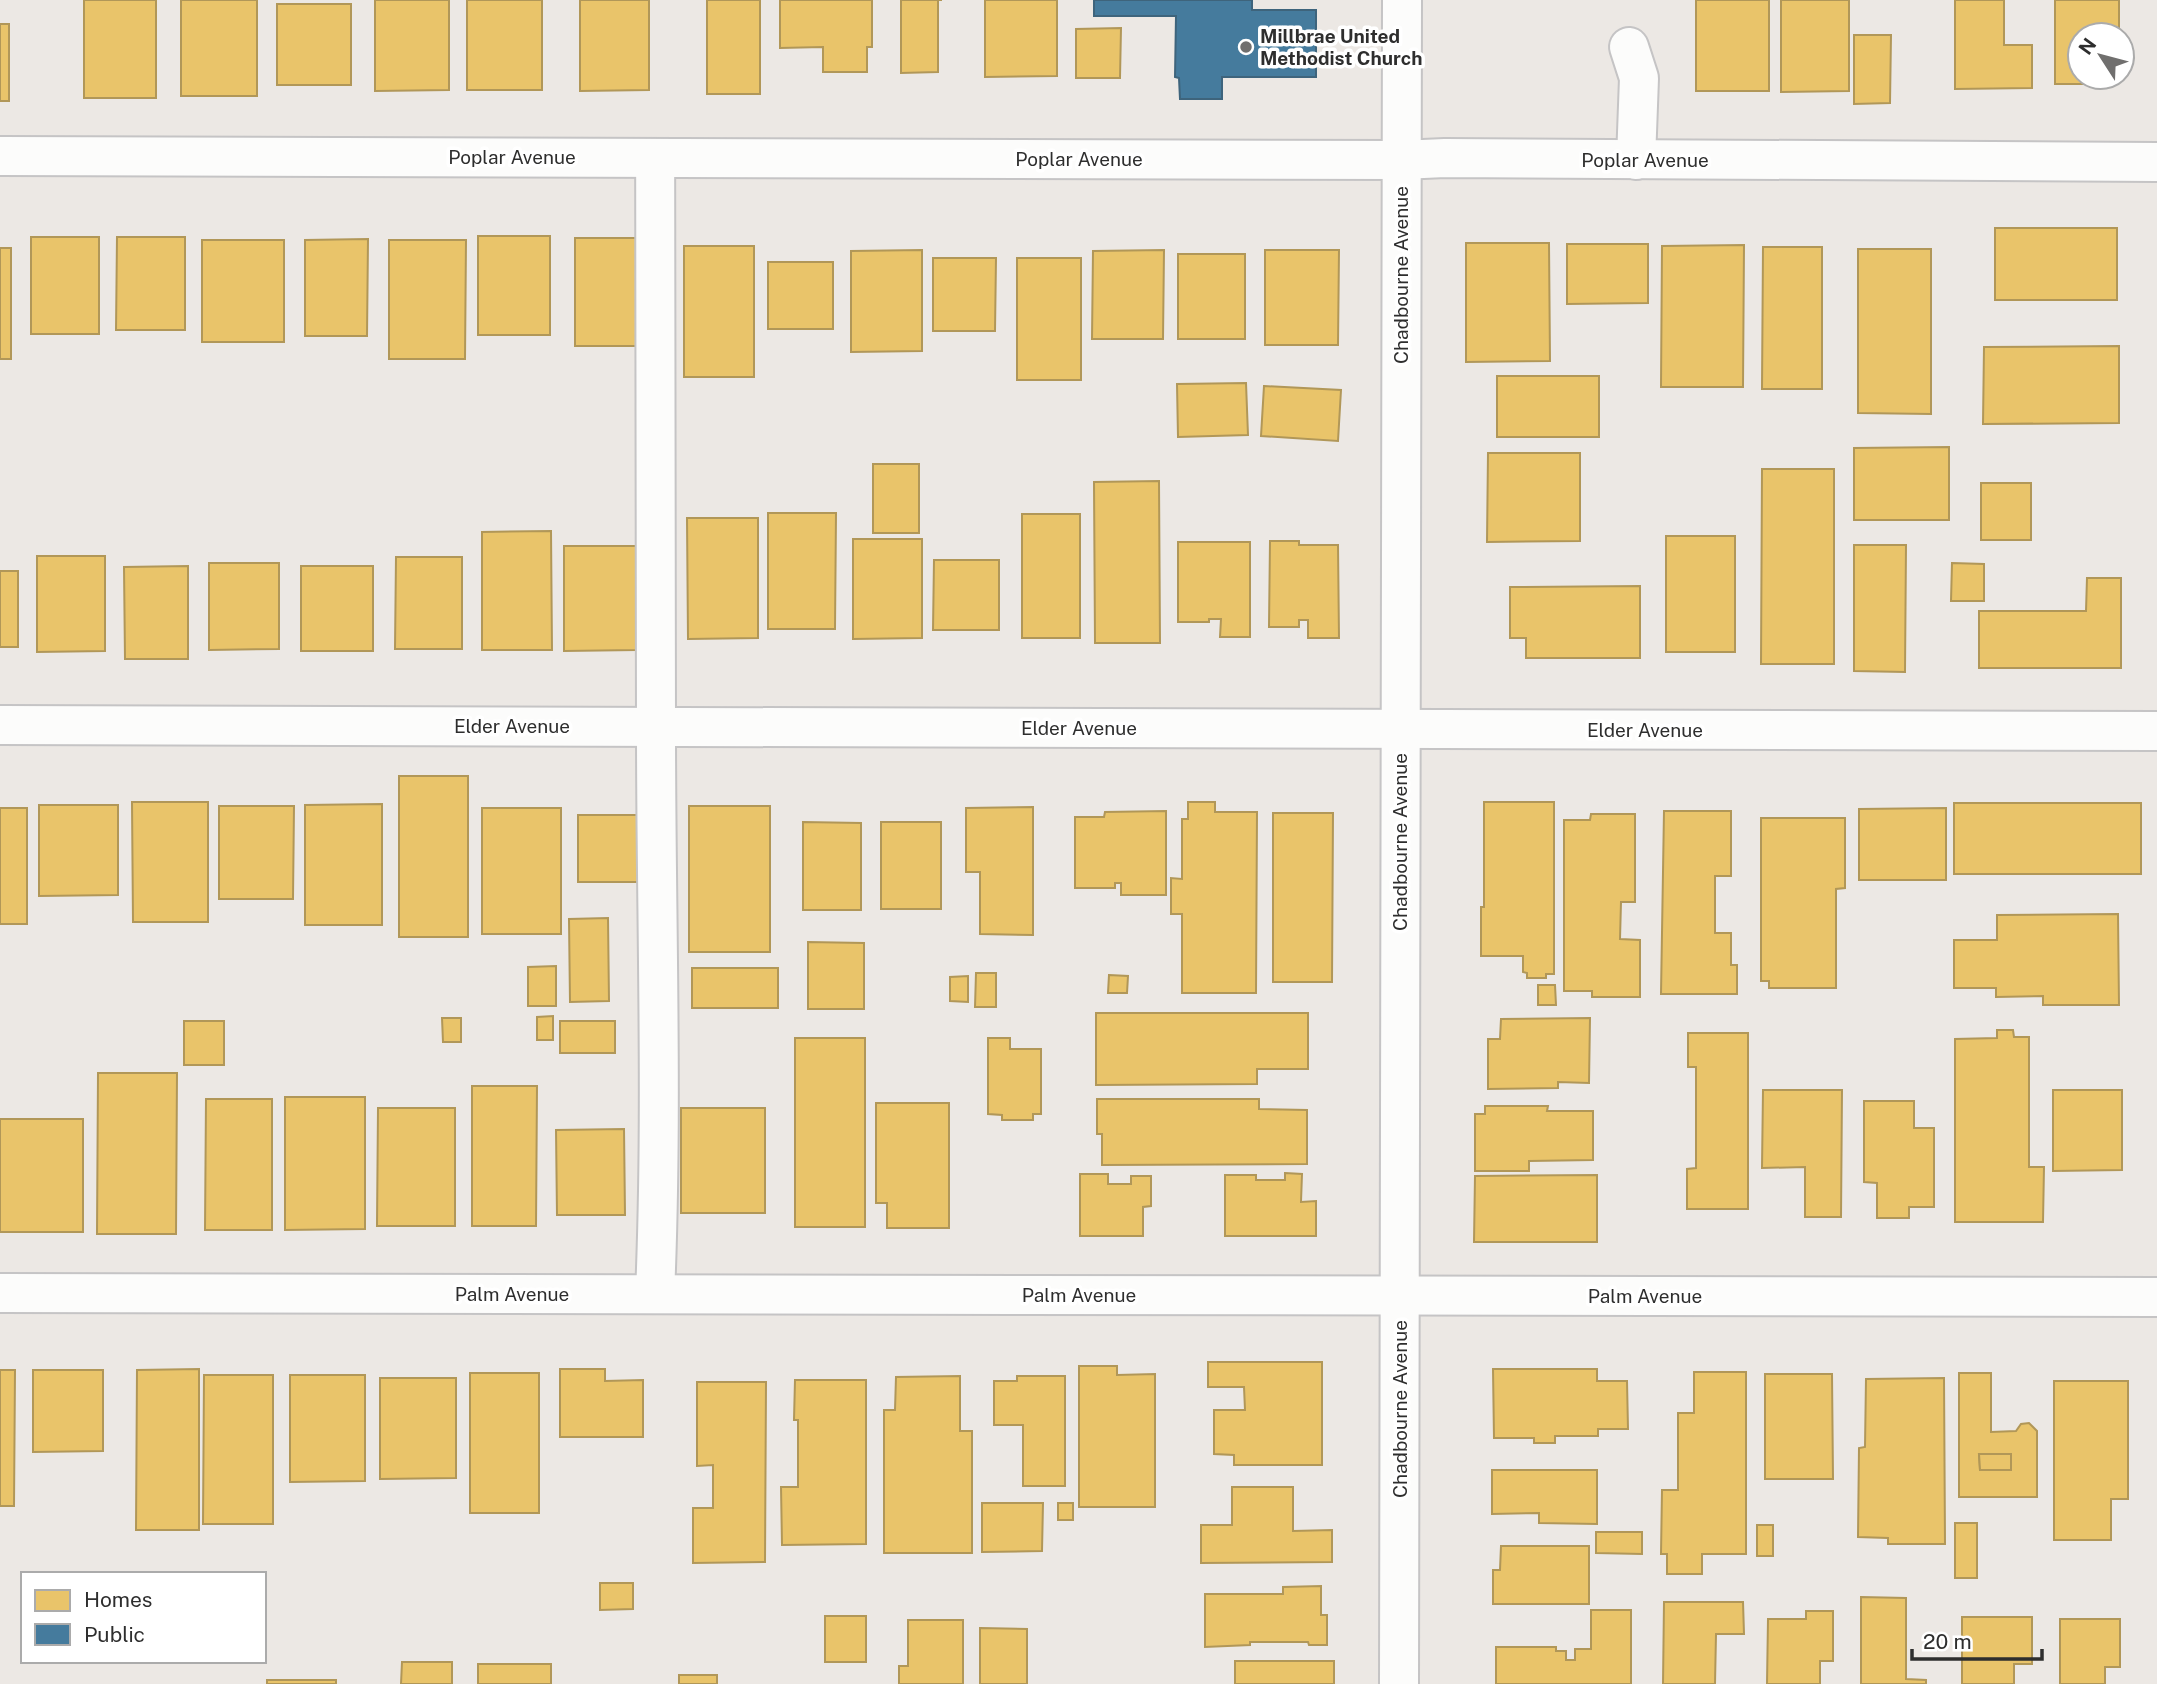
<svg xmlns="http://www.w3.org/2000/svg" width="2157" height="1684" font-family="'Public Sans',sans-serif">
  <style>
    .homes { fill: #e9c46a; stroke: #b19758; stroke-width: 2; fill-rule: evenodd }
    .public { fill: #457b9d; stroke: #3e647c; stroke-width: 2 }
    .lines { fill: none; stroke-linecap: round; stroke-linejoin: round }
    .minor-casing { stroke: #c5c4c5; stroke-width: 42 }
    .minor { stroke: #fcfcfb; stroke-width: 38 }
    .poi-dot { fill: #706f6e; stroke: #fff; stroke-width: 2.5 }
    .labels { text-anchor: middle; dominant-baseline: central; stroke-width: 7; stroke-linejoin: round; paint-order: stroke }
    .poi-label { font-size: 19px; font-weight: bold; fill: #2e2e2e; stroke: #fff; text-anchor: start }
    .street-label { font-size: 19px; fill: #2e2e2e; stroke: #fff }
  </style>
  <rect width="100%" height="100%" fill="#ece8e4"/>
  <!-- homes -->
  <g class="homes">
    <rect x="84" y="0" width="72" height="98"/>
    <rect x="181" y="0" width="76" height="96"/>
    <path d="M 375,0 L 449,0 L 449,90 L 375,91 Z"/>
    <rect x="467" y="0" width="75" height="90"/>
    <path d="M 580,0 L 649,0 L 649,90 L 580,91 Z"/>
    <rect x="707" y="0" width="53" height="94"/>
    <path d="M 780,0 L 872,0 L 872,47 L 867,47 L 867,72 L 823,72 L 823,47 L 780,48 Z"/>
    <path d="M 901,0 L 942,0 L 938,0 L 938,72 L 901,73 Z"/>
    <path d="M 985,0 L 1057,0 L 1057,76 L 985,77 Z"/>
    <rect x="1696" y="0" width="73" height="91"/>
    <path d="M 1781,0 L 1849,0 L 1849,91 L 1781,92 Z"/>
    <path d="M 1955,0 L 2004,0 L 2004,45 L 2032,45 L 2032,88 L 1955,89 Z"/>
    <path d="M 2055,0 L 2119,0 L 2119,35 L 2080,35 L 2080,77 L 2118,77 L 2118,84 L 2055,84 Z"/>
    <rect x="277" y="4" width="74" height="81"/>
    <rect x="0" y="24" width="9" height="77"/>
    <path d="M 1121,28 L 1120,78 L 1076,78 L 1076,29 Z"/>
    <path d="M 1854,35 L 1891,35 L 1890,103 L 1854,104 Z"/>
    <rect x="1995" y="228" width="122" height="72"/>
    <rect x="478" y="236" width="72" height="99"/>
    <rect x="31" y="237" width="68" height="97"/>
    <path d="M 117,237 L 185,237 L 185,330 L 116,330 Z"/>
    <rect x="575" y="238" width="71" height="108"/>
    <path d="M 368,239 L 367,336 L 305,336 L 305,240 Z"/>
    <rect x="202" y="240" width="82" height="102"/>
    <path d="M 389,240 L 466,240 L 465,359 L 389,359 Z"/>
    <path d="M 1466,243 L 1549,243 L 1550,361 L 1466,362 Z"/>
    <path d="M 1567,244 L 1648,244 L 1648,303 L 1567,304 Z"/>
    <path d="M 1744,245 L 1743,387 L 1661,387 L 1662,246 Z"/>
    <rect x="684" y="246" width="70" height="131"/>
    <path d="M 1763,247 L 1822,247 L 1822,389 L 1762,389 Z"/>
    <rect x="0" y="248" width="11" height="111"/>
    <path d="M 1858,249 L 1931,249 L 1931,414 L 1858,413 Z"/>
    <path d="M 922,250 L 922,351 L 851,352 L 851,251 Z"/>
    <path d="M 1164,250 L 1163,339 L 1092,339 L 1093,251 Z"/>
    <path d="M 1265,250 L 1339,250 L 1338,345 L 1265,345 Z"/>
    <rect x="1178" y="254" width="67" height="85"/>
    <path d="M 933,258 L 996,258 L 995,331 L 933,331 Z"/>
    <rect x="1017" y="258" width="64" height="122"/>
    <rect x="768" y="262" width="65" height="67"/>
    <path d="M 2119,346 L 2119,423 L 1983,424 L 1984,347 Z"/>
    <rect x="1497" y="376" width="102" height="61"/>
    <path d="M 1246,383 L 1248,435 L 1178,437 L 1177,384 Z"/>
    <path d="M 1264,386 L 1341,390 L 1338,441 L 1261,436 Z"/>
    <path d="M 1949,447 L 1949,520 L 1854,520 L 1854,448 Z"/>
    <path d="M 1488,453 L 1580,453 L 1580,541 L 1487,542 Z"/>
    <rect x="873" y="464" width="46" height="69"/>
    <path d="M 1762,469 L 1834,469 L 1834,664 L 1761,664 Z"/>
    <path d="M 1159,481 L 1160,643 L 1095,643 L 1094,482 Z"/>
    <rect x="1981" y="483" width="50" height="57"/>
    <path d="M 768,513 L 836,513 L 835,629 L 768,629 Z"/>
    <rect x="1022" y="514" width="58" height="124"/>
    <path d="M 687,518 L 758,518 L 758,638 L 688,639 Z"/>
    <path d="M 551,531 L 552,650 L 482,650 L 482,532 Z"/>
    <rect x="1666" y="536" width="69" height="116"/>
    <path d="M 853,539 L 922,539 L 922,638 L 853,639 Z"/>
    <path d="M 1270,541 L 1299,541 L 1299,545 L 1338,545 L 1339,638 L 1308,638 L 1308,620 L 1299,620 L 1299,627 L 1269,627 Z"/>
    <path d="M 1178,542 L 1250,542 L 1250,637 L 1220,637 L 1221,619 L 1209,619 L 1209,622 L 1178,622 Z"/>
    <path d="M 1854,545 L 1906,545 L 1905,672 L 1854,671 Z"/>
    <path d="M 564,546 L 636,546 L 636,650 L 564,651 Z"/>
    <path d="M 37,556 L 105,556 L 105,651 L 37,652 Z"/>
    <path d="M 396,557 L 462,557 L 462,649 L 395,649 Z"/>
    <path d="M 934,560 L 999,560 L 999,630 L 933,630 Z"/>
    <path d="M 209,563 L 279,563 L 279,649 L 209,650 Z"/>
    <path d="M 1952,563 L 1984,564 L 1984,601 L 1951,601 Z"/>
    <path d="M 188,566 L 188,659 L 125,659 L 124,567 Z"/>
    <rect x="301" y="566" width="72" height="85"/>
    <rect x="0" y="571" width="18" height="76"/>
    <path d="M 2087,578 L 2121,578 L 2121,668 L 1979,668 L 1979,611 L 2086,611 Z"/>
    <path d="M 1640,586 L 1640,658 L 1526,658 L 1526,638 L 1510,638 L 1510,587 Z"/>
    <rect x="399" y="776" width="69" height="161"/>
    <path d="M 132,802 L 208,802 L 208,922 L 133,922 Z"/>
    <path d="M 1188,802 L 1215,802 L 1215,812 L 1257,812 L 1256,993 L 1182,993 L 1182,914 L 1171,914 L 1171,878 L 1182,879 L 1182,819 L 1188,819 Z"/>
    <path d="M 1484,802 L 1554,802 L 1554,974 L 1546,974 L 1546,978 L 1527,978 L 1527,973 L 1523,972 L 1523,956 L 1481,956 L 1481,907 L 1484,907 Z"/>
    <rect x="1954" y="803" width="187" height="71"/>
    <path d="M 382,804 L 382,925 L 305,925 L 305,805 Z"/>
    <path d="M 39,805 L 118,805 L 118,895 L 39,896 Z"/>
    <path d="M 219,806 L 294,806 L 293,899 L 219,899 Z"/>
    <rect x="689" y="806" width="81" height="146"/>
    <path d="M 1033,807 L 1033,935 L 980,934 L 980,872 L 966,872 L 966,808 Z"/>
    <rect x="0" y="808" width="27" height="116"/>
    <rect x="482" y="808" width="79" height="126"/>
    <path d="M 1946,808 L 1946,880 L 1859,880 L 1859,809 Z"/>
    <path d="M 1166,811 L 1166,895 L 1121,895 L 1121,883 L 1115,883 L 1115,888 L 1075,888 L 1075,817 L 1104,817 L 1105,812 Z"/>
    <path d="M 1664,811 L 1731,811 L 1731,876 L 1715,876 L 1715,933 L 1731,933 L 1731,965 L 1737,965 L 1737,994 L 1661,994 Z"/>
    <path d="M 1273,813 L 1333,813 L 1332,982 L 1273,982 Z"/>
    <path d="M 1591,814 L 1635,814 L 1635,902 L 1621,902 L 1620,939 L 1640,940 L 1640,997 L 1592,997 L 1592,991 L 1564,991 L 1564,820 L 1590,820 Z"/>
    <path d="M 578,815 L 644,815 L 643,882 L 578,882 Z"/>
    <path d="M 1761,818 L 1845,818 L 1845,888 L 1836,889 L 1836,988 L 1769,988 L 1769,981 L 1761,981 Z"/>
    <path d="M 803,822 L 861,823 L 861,910 L 803,910 Z"/>
    <rect x="881" y="822" width="60" height="87"/>
    <path d="M 2118,914 L 2119,1005 L 2043,1005 L 2043,996 L 1996,997 L 1996,988 L 1954,988 L 1954,940 L 1997,940 L 1997,915 Z"/>
    <path d="M 608,918 L 609,1001 L 570,1002 L 569,919 Z"/>
    <path d="M 808,942 L 864,943 L 864,1009 L 808,1009 Z"/>
    <path d="M 556,966 L 556,1006 L 528,1006 L 528,967 Z"/>
    <rect x="692" y="968" width="86" height="40"/>
    <path d="M 976,973 L 996,973 L 996,1007 L 975,1007 Z"/>
    <path d="M 1109,975 L 1128,976 L 1127,993 L 1108,993 Z"/>
    <path d="M 968,976 L 968,1002 L 950,1001 L 950,977 Z"/>
    <path d="M 1538,985 L 1555,985 L 1556,1005 L 1538,1005 Z"/>
    <path d="M 1096,1013 L 1308,1013 L 1308,1069 L 1257,1069 L 1257,1084 L 1096,1085 Z"/>
    <path d="M 553,1016 L 553,1040 L 537,1040 L 537,1017 Z"/>
    <path d="M 442,1018 L 461,1018 L 461,1042 L 443,1042 Z"/>
    <path d="M 1590,1018 L 1589,1083 L 1558,1082 L 1558,1088 L 1488,1089 L 1488,1039 L 1500,1039 L 1501,1019 Z"/>
    <rect x="184" y="1021" width="40" height="44"/>
    <rect x="560" y="1021" width="55" height="32"/>
    <path d="M 1997,1030 L 2013,1030 L 2014,1037 L 2029,1037 L 2029,1167 L 2044,1167 L 2043,1222 L 1955,1222 L 1955,1039 L 1997,1038 Z"/>
    <path d="M 1688,1033 L 1748,1033 L 1748,1209 L 1687,1209 L 1687,1169 L 1696,1168 L 1696,1067 L 1688,1067 Z"/>
    <rect x="795" y="1038" width="70" height="189"/>
    <path d="M 988,1038 L 1010,1038 L 1010,1049 L 1041,1049 L 1041,1114 L 1033,1114 L 1033,1120 L 1002,1120 L 1002,1115 L 988,1114 Z"/>
    <path d="M 98,1073 L 177,1073 L 176,1234 L 97,1234 Z"/>
    <path d="M 472,1086 L 537,1086 L 536,1226 L 472,1226 Z"/>
    <path d="M 1763,1090 L 1842,1090 L 1841,1217 L 1805,1217 L 1805,1167 L 1762,1168 Z"/>
    <path d="M 2053,1090 L 2122,1090 L 2122,1170 L 2053,1171 Z"/>
    <path d="M 285,1097 L 365,1097 L 365,1229 L 285,1230 Z"/>
    <path d="M 206,1099 L 272,1099 L 272,1230 L 205,1230 Z"/>
    <path d="M 1097,1099 L 1259,1099 L 1259,1109 L 1307,1110 L 1307,1164 L 1102,1165 L 1102,1134 L 1097,1134 Z"/>
    <path d="M 1864,1101 L 1914,1101 L 1914,1128 L 1934,1128 L 1934,1207 L 1909,1207 L 1909,1218 L 1877,1218 L 1877,1183 L 1864,1182 Z"/>
    <path d="M 876,1103 L 949,1103 L 949,1228 L 887,1228 L 887,1203 L 876,1203 Z"/>
    <path d="M 1485,1106 L 1548,1106 L 1547,1111 L 1593,1111 L 1593,1160 L 1529,1161 L 1529,1171 L 1475,1171 L 1475,1114 L 1485,1114 Z"/>
    <path d="M 378,1108 L 455,1108 L 455,1226 L 377,1226 Z"/>
    <rect x="681" y="1108" width="84" height="105"/>
    <rect x="0" y="1119" width="83" height="113"/>
    <path d="M 624,1129 L 625,1215 L 557,1215 L 556,1130 Z"/>
    <path d="M 1285,1173 L 1302,1174 L 1301,1202 L 1316,1201 L 1316,1236 L 1225,1236 L 1225,1175 L 1256,1175 L 1256,1180 L 1285,1180 Z"/>
    <path d="M 1080,1174 L 1108,1174 L 1108,1184 L 1131,1184 L 1131,1176 L 1151,1176 L 1151,1206 L 1143,1207 L 1143,1236 L 1080,1236 Z"/>
    <path d="M 1597,1175 L 1597,1242 L 1474,1242 L 1475,1176 Z"/>
    <path d="M 1208,1362 L 1322,1362 L 1322,1465 L 1234,1465 L 1234,1455 L 1214,1454 L 1214,1410 L 1245,1410 L 1244,1387 L 1208,1387 Z"/>
    <path d="M 1079,1366 L 1117,1366 L 1117,1375 L 1155,1374 L 1155,1507 L 1079,1507 Z"/>
    <path d="M 199,1369 L 199,1530 L 136,1530 L 137,1370 Z"/>
    <path d="M 560,1369 L 605,1369 L 605,1381 L 643,1380 L 643,1437 L 560,1437 Z"/>
    <path d="M 1493,1369 L 1597,1369 L 1597,1381 L 1627,1381 L 1628,1429 L 1598,1429 L 1598,1436 L 1555,1436 L 1555,1443 L 1534,1443 L 1534,1438 L 1494,1438 Z"/>
    <path d="M 0,1370 L 15,1370 L 14,1506 L 0,1506 Z"/>
    <path d="M 33,1370 L 103,1370 L 103,1451 L 33,1452 Z"/>
    <path d="M 1694,1372 L 1746,1372 L 1746,1554 L 1702,1554 L 1702,1574 L 1667,1574 L 1667,1554 L 1661,1554 L 1662,1490 L 1678,1490 L 1678,1413 L 1694,1413 Z"/>
    <rect x="470" y="1373" width="69" height="140"/>
    <path d="M 1959,1373 L 1991,1373 L 1991,1432 L 2016,1431 L 2021,1424 L 2029,1423 L 2037,1431 L 2037,1497 L 1959,1497 ZM 1979,1454 L 2011,1454 L 2011,1470 L 1980,1470 Z"/>
    <path d="M 1765,1374 L 1832,1374 L 1833,1479 L 1765,1479 Z"/>
    <path d="M 204,1375 L 273,1375 L 273,1524 L 203,1524 Z"/>
    <path d="M 290,1375 L 365,1375 L 365,1481 L 290,1482 Z"/>
    <path d="M 960,1376 L 960,1431 L 972,1431 L 972,1553 L 884,1553 L 884,1410 L 895,1410 L 896,1377 Z"/>
    <path d="M 1017,1376 L 1065,1376 L 1065,1486 L 1023,1486 L 1023,1425 L 994,1425 L 994,1381 L 1017,1381 Z"/>
    <path d="M 380,1378 L 456,1378 L 456,1478 L 380,1479 Z"/>
    <path d="M 1944,1378 L 1945,1544 L 1888,1544 L 1888,1538 L 1858,1537 L 1859,1448 L 1865,1447 L 1866,1379 Z"/>
    <path d="M 795,1380 L 866,1380 L 866,1544 L 782,1545 L 781,1487 L 798,1487 L 798,1420 L 794,1420 Z"/>
    <path d="M 2054,1381 L 2128,1381 L 2128,1499 L 2111,1499 L 2111,1540 L 2054,1540 Z"/>
    <path d="M 697,1382 L 766,1382 L 765,1562 L 693,1563 L 693,1508 L 713,1508 L 713,1465 L 697,1466 Z"/>
    <path d="M 1979,1454 L 2011,1454 L 2011,1470 L 1980,1470 Z"/>
    <path d="M 1492,1470 L 1597,1470 L 1597,1524 L 1539,1523 L 1539,1513 L 1492,1514 Z"/>
    <path d="M 1232,1487 L 1293,1487 L 1293,1531 L 1332,1530 L 1332,1562 L 1201,1563 L 1201,1525 L 1232,1525 Z"/>
    <path d="M 982,1503 L 1043,1503 L 1042,1551 L 982,1552 Z"/>
    <rect x="1058" y="1503" width="15" height="17"/>
    <rect x="1955" y="1523" width="22" height="55"/>
    <rect x="1757" y="1525" width="16" height="31"/>
    <path d="M 1596,1532 L 1642,1532 L 1642,1554 L 1596,1553 Z"/>
    <path d="M 1501,1546 L 1589,1546 L 1589,1604 L 1493,1604 L 1493,1570 L 1500,1570 Z"/>
    <path d="M 600,1583 L 633,1583 L 633,1609 L 600,1610 Z"/>
    <path d="M 1321,1586 L 1321,1615 L 1327,1615 L 1327,1645 L 1309,1645 L 1308,1642 L 1250,1642 L 1250,1645 L 1205,1647 L 1205,1594 L 1283,1594 L 1283,1587 Z"/>
    <path d="M 1861,1597 L 1906,1598 L 1906,1679 L 1926,1680 L 1926,1684 L 1861,1684 Z"/>
    <path d="M 1664,1602 L 1743,1602 L 1744,1634 L 1716,1634 L 1715,1684 L 1663,1684 Z"/>
    <path d="M 1591,1610 L 1631,1610 L 1631,1684 L 1496,1684 L 1496,1647 L 1556,1647 L 1556,1651 L 1566,1651 L 1566,1660 L 1575,1660 L 1575,1649 L 1591,1649 Z"/>
    <path d="M 1806,1611 L 1833,1611 L 1833,1661 L 1820,1661 L 1820,1684 L 1767,1684 L 1768,1619 L 1806,1619 Z"/>
    <rect x="825" y="1616" width="41" height="46"/>
    <path d="M 1962,1617 L 2032,1617 L 2032,1664 L 2014,1664 L 2014,1684 L 1962,1684 Z"/>
    <path d="M 2060,1619 L 2120,1619 L 2120,1667 L 2105,1667 L 2105,1684 L 2060,1684 Z"/>
    <path d="M 908,1620 L 963,1620 L 963,1684 L 899,1684 L 899,1666 L 908,1666 Z"/>
    <path d="M 980,1628 L 1027,1629 L 1027,1684 L 980,1684 Z"/>
    <rect x="1235" y="1661" width="99" height="23"/>
    <path d="M 402,1662 L 452,1662 L 452,1684 L 401,1684 Z"/>
    <rect x="478" y="1664" width="73" height="20"/>
    <rect x="679" y="1675" width="38" height="9"/>
    <rect x="267" y="1680" width="69" height="4"/>
  </g>
  <!-- public -->
  <path class="public" d="M 1094,0 L 1252,0 L 1252,10 L 1316,10 L 1316,77 L 1222,77 L 1222,99 L 1180,99 L 1179,78 L 1175,77 L 1176,16 L 1094,16 Z"/>
  <g class="lines">
    <!-- minor casing -->
    <g class="minor-casing">
      <g id="minor">
        <path d="M 1629,47 L 1639,78 L 1636,160"/>
        <path d="M 0,156 L 1401,160 L 1445,158 L 2157,162"/>
        <path d="M 655,158 C 657,348 656,538 656,729 C 656,917 663,1106 655,1294"/>
        <path d="M 0,725 L 2157,731"/>
        <path d="M 0,1293 L 2157,1297"/>
        <path d="M 1399,1684 L 1402,0"/>
      </g>
    </g>
    <!-- minor -->
    <use href="#minor" class="minor"/>
  </g>
  <!-- markers -->
  <circle class="poi-dot" cx="1246" cy="47" r="7"/>
  <g class="labels">
    <!-- poi labels -->
    <g class="poi-label">
      <text x="1260" y="36">Millbrae United<tspan x="1260" dy="22">Methodist Church</tspan></text>
    </g>
    <!-- street labels -->
    <g class="street-label">
      <text x="512" y="157">Poplar Avenue</text>
      <text x="1079" y="159">Poplar Avenue</text>
      <text x="1645" y="160">Poplar Avenue</text>
      <text transform="translate(1401 275) rotate(-90)">Chadbourne Avenue</text>
      <text x="512" y="726">Elder Avenue</text>
      <text x="1079" y="728">Elder Avenue</text>
      <text x="1645" y="730">Elder Avenue</text>
      <text transform="translate(1400 842) rotate(-90)">Chadbourne Avenue</text>
      <text x="512" y="1294">Palm Avenue</text>
      <text x="1079" y="1295">Palm Avenue</text>
      <text x="1645" y="1296">Palm Avenue</text>
      <text transform="translate(1400 1409) rotate(-90)">Chadbourne Avenue</text>
    </g>
  </g>
  <!-- legend -->
  <rect x="21" y="1572" width="245" height="91" fill="#ffffff" stroke="#ababab" stroke-width="2"/>
  <rect x="35" y="1590" width="35" height="21" fill="#e9c46a" stroke="#ababab" stroke-width="2"/>
  <text x="84" y="1607" font-size="21" fill="#2e2e2e">Homes</text>
  <rect x="35" y="1624" width="35" height="21" fill="#457b9d" stroke="#ababab" stroke-width="2"/>
  <text x="84" y="1642" font-size="21" fill="#2e2e2e">Public</text>
  <!-- north arrow -->
  <g transform="translate(2101 56) rotate(306)"><circle r="33" fill="#ffffff" stroke="#ababab" stroke-width="2"/>
  <path d="M0-5L12 26L0 18L-12 26Z" fill="#706f6e"/>
  <text y="-10" font-size="19" font-weight="bold" text-anchor="middle" fill="#2e2e2e">N</text>
  </g>
  <!-- scale -->
  <path d="M1912 1649v10h130v-10" fill="none" stroke="#2e2e2e" stroke-width="3.5"/>
  <text x="1923" y="1649" font-size="21" fill="#2e2e2e" stroke="#ffffff" stroke-width="5" paint-order="stroke">20 m</text>
</svg>
